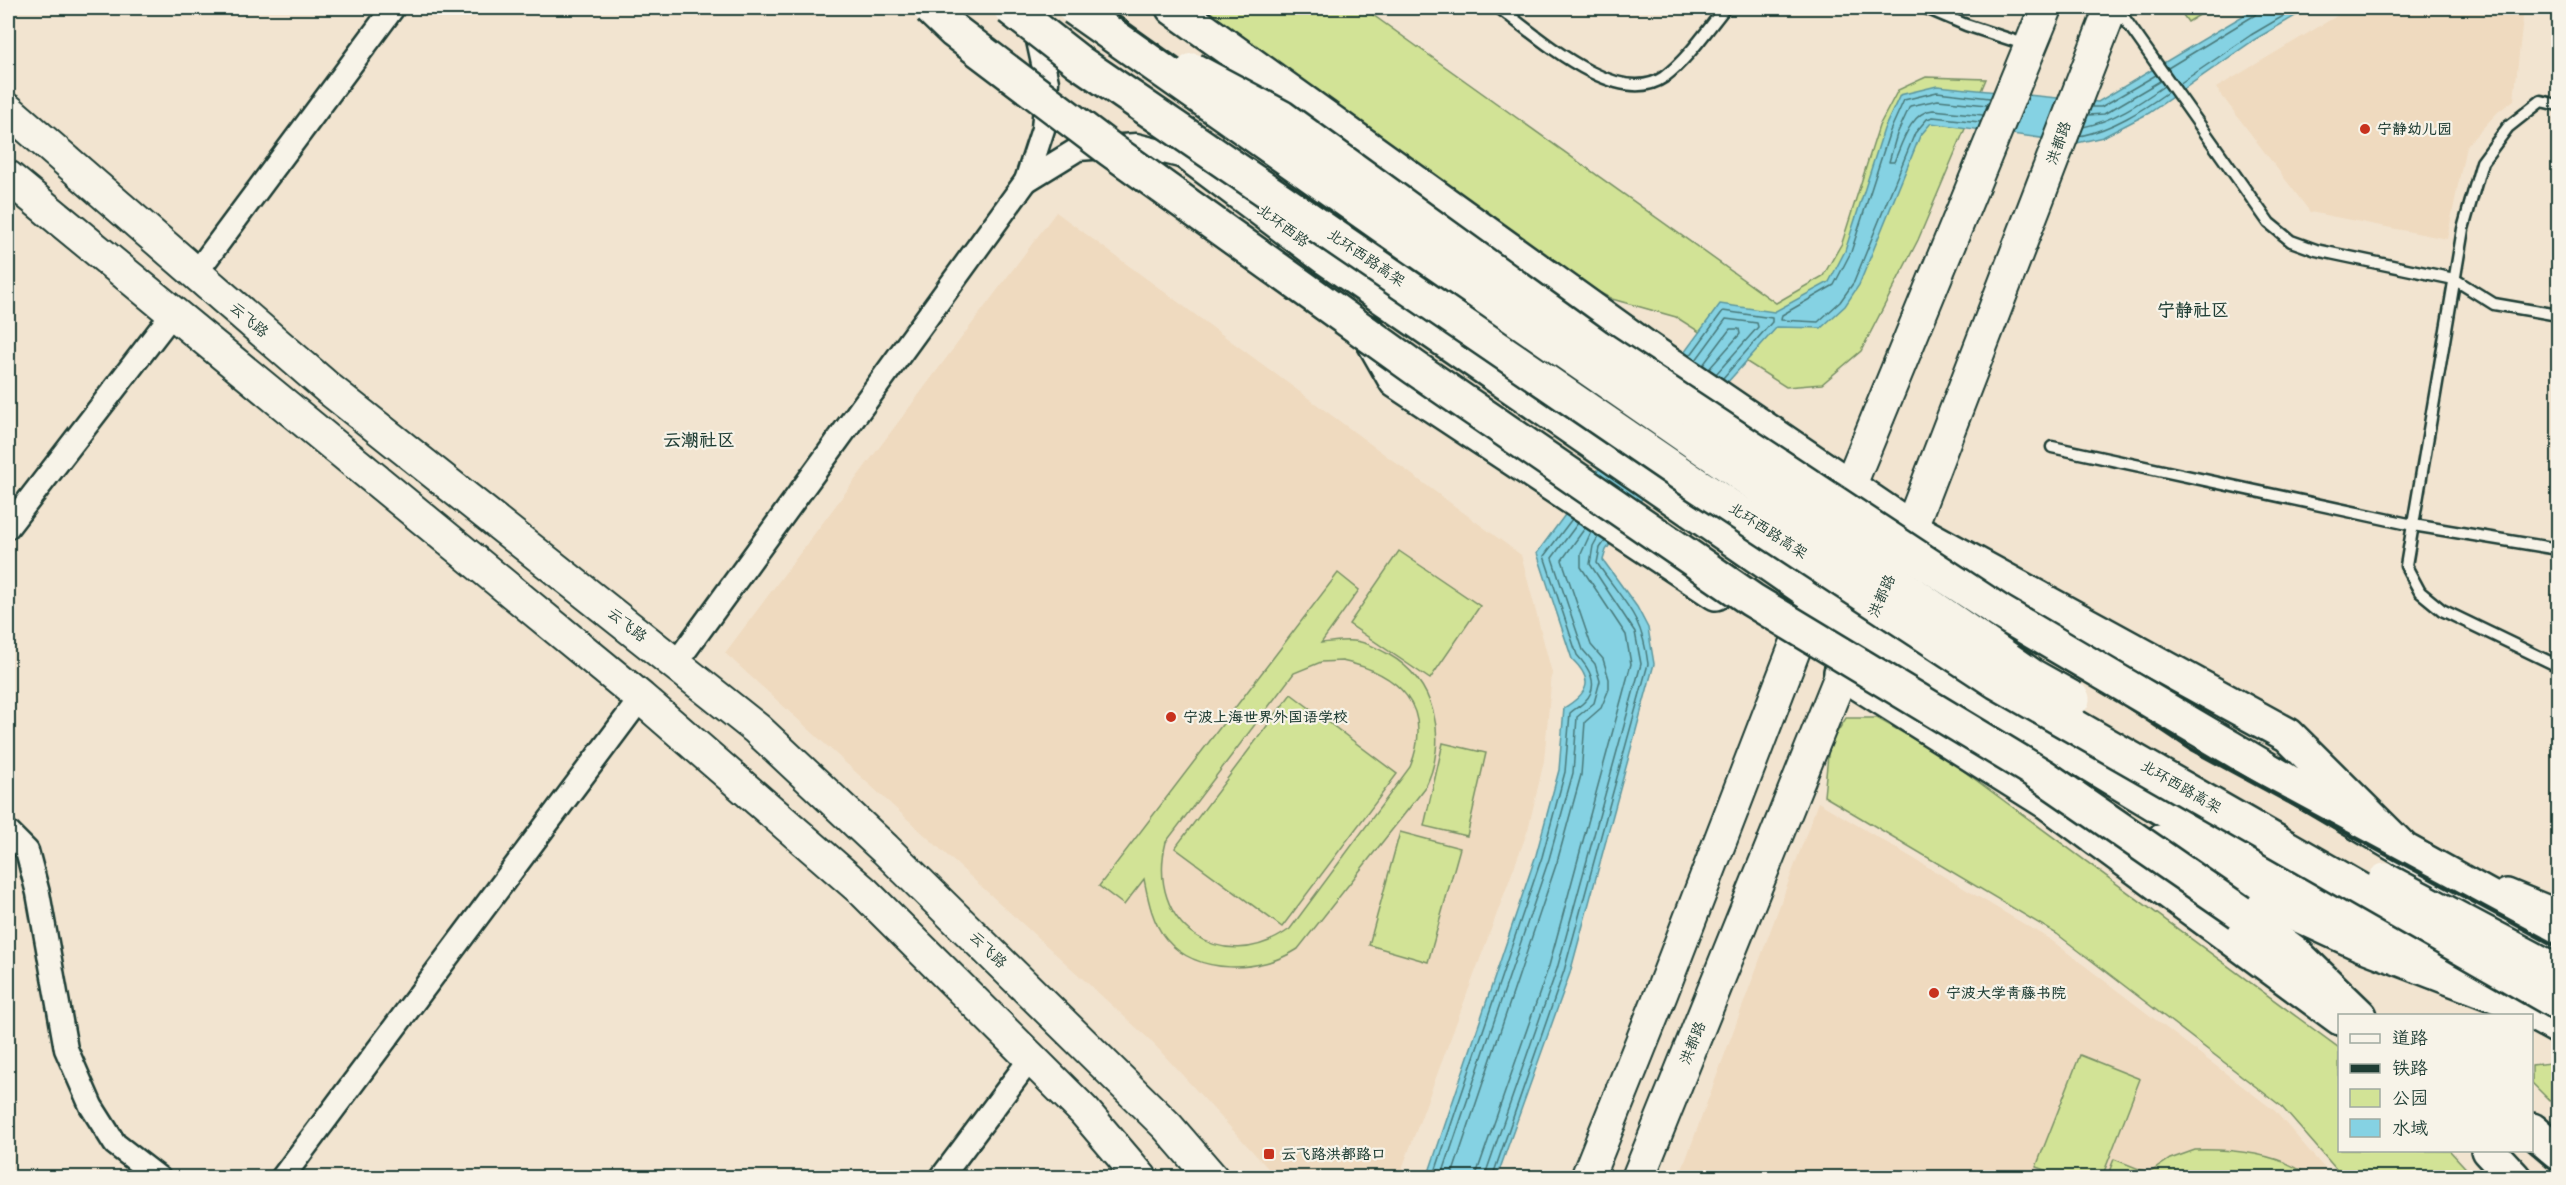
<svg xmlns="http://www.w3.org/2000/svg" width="2566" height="1185" font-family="'Balsamiq Sans','LXGW WenKai TC',sans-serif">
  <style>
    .built { fill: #efdabf }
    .green { fill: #d2e396; stroke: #789065; stroke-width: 1.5; fill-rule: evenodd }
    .water { fill: #85d2e3; stroke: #5c969d; stroke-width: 1.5 }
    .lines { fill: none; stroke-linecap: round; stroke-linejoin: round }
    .shore { stroke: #48797a; stroke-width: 1.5 }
    .service-casing { stroke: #1f3d34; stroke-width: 15 }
    .minor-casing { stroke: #1f3d34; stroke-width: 27 }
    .tertiary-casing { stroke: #1f3d34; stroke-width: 32 }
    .secondary-casing { stroke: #1f3d34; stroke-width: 36 }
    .primary-casing { stroke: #1f3d34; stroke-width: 38 }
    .trunk-casing { stroke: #1f3d34; stroke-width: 38 }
    .service { stroke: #f7f3e8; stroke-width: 10 }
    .minor { stroke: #f7f3e8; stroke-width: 22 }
    .tertiary { stroke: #f7f3e8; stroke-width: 27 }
    .secondary { stroke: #f7f3e8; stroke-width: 32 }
    .primary { stroke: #f7f3e8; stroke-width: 33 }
    .trunk { stroke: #f7f3e8; stroke-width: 33 }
    .rail { stroke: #1f3d34; stroke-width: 4.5 }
    .trunk-bridge-casing { stroke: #1f3d34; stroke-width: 38; stroke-linecap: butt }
    .trunk-bridge { stroke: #f7f3e8; stroke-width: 33 }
    .poi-dot { fill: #c8321e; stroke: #f7f3e8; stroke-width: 2 }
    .labels { text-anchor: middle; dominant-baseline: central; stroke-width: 4.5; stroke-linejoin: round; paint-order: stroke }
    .poi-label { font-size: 15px; font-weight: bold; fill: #1f3d34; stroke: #f7f3e8; text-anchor: start }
    .street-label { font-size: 15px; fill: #1f3d34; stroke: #f7f3e8 }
    .quarter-label { font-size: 18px; font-weight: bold; fill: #1f3d34; stroke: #f7f3e8 }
  </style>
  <rect width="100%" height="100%" fill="#f2e4d0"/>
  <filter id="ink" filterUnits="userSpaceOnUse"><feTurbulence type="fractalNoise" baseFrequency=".0167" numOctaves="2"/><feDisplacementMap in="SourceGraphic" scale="12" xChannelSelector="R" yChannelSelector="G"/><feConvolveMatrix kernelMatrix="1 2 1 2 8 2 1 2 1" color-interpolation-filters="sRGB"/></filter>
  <g filter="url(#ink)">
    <!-- built -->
    <g class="built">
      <path d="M 2350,8 L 2524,8 L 2514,100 L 2498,112 L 2466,146 L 2447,239 L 2310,212 L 2216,88 Z"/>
      <path d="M 1056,212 L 1521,555 L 1552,673 L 1544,761 L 1528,830 L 1399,1177 L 1276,1177 L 1150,1040 L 725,653 Z"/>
      <path d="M 1818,802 L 2051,940 L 2275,1111 L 2332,1177 L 1679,1178 Z"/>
    </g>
    <!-- green -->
    <g class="green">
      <path d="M 1191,8 L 1363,8 L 1776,303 L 1823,276 L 1842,243 L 1879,126 L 1898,90 L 1926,77 L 1986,79 L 1918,240 L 1861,351 L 1822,384 L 1786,387 L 1676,317 L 1612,299 L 1546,265 Z"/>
      <path d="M 2178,8 L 2211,8 L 2188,22 Z"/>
      <path d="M 1399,551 L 1480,606 L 1430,679 L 1349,624 Z"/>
      <path d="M 1338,573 L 1359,590 L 1321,643 C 1332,642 1343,640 1354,641 C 1366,642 1377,648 1388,654 C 1436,681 1449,740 1425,788 L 1298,949 C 1261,973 1197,976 1166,939 C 1152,922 1148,899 1144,879 L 1124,905 L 1099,886 ZM 1342,661 C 1398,673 1435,706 1410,767 L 1290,929 C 1222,978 1145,925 1166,842 L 1294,673 L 1321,662 Z"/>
      <path d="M 1291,694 L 1397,774 L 1282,927 L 1175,848 Z"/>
      <path d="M 1846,718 L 1877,718 L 1942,755 L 2339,1048 L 2340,1150 L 2450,1151 L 2474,1177 L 2343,1177 L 2281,1106 L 2057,934 L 1824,796 L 1829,745 Z"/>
      <path d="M 1443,743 L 1486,753 L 1467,836 L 1424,826 Z"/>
      <path d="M 1400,832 L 1460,848 L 1428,962 L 1369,945 Z"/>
      <path d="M 2080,1055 L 2140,1079 L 2102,1177 L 2064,1177 L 2036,1167 Z"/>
      <path d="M 2558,1062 L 2558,1109 L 2532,1083 L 2532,1065 Z"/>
      <path d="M 2195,1150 C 2234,1149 2279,1153 2311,1177 L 2107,1177 L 2114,1159 L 2149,1173 L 2170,1159 Z"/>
    </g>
    <!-- water -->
    <path class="water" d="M 2256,8 L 2309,8 L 2254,40 L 2149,113 L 2103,137 L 2077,143 L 1931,123 L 1920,136 L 1859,285 L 1845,306 L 1821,328 L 1777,327 L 1709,403 L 1606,550 L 1603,560 L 1637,607 L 1648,628 L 1654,664 L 1570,973 L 1497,1177 L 1427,1178 L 1536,855 L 1559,770 L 1564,708 C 1588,693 1595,681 1572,659 L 1537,553 L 1720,304 L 1774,312 L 1829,282 L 1845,251 L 1884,129 L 1900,95 L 1937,86 L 2098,102 Z"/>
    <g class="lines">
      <!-- shore -->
      <g class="shore">
        <path d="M 2168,68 L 2255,15 L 2258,8"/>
        <path d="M 2179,84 L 2251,35 L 2297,8"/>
        <path d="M 2091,107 L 2101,107 L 2156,75"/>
        <path d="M 1983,115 L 1933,110 C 1910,112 1902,144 1894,162 L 1889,162 L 1897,134 L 1910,106 L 1938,100 L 1987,105"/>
        <path d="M 2088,115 L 2104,114 L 2160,81"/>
        <path d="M 1980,122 L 1933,117 L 1927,119 L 1915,133 L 1854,282 L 1840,302 L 1818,322 L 1781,320 L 1782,315 L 1834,285 L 1851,252 L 1890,131 L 1904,100 L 1937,92 L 1990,98"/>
        <path d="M 2083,127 C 2113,121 2140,103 2164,86"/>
        <path d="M 2080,136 C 2113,129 2141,111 2168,92"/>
        <path d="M 1690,356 L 1723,311 L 1772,318 L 1772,322 L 1723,378"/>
        <path d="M 1696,360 L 1726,319 L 1757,323 L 1758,327 L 1716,374"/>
        <path d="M 1703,365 L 1730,329 L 1739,329 L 1740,334 L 1709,369"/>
        <path d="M 1433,1178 L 1542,857 L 1565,772 L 1570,713 C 1574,709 1581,706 1585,701 C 1601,685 1588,667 1577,655 L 1544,556 L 1572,519"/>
        <path d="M 1441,1178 L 1549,859 L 1573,773 L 1577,717 L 1594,703 L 1600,681 L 1595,664 L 1583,650 L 1552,558 L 1578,523"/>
        <path d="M 1451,1178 L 1557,862 L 1581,775 L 1585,722 L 1601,708 L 1609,689 L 1609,679 L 1603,659 L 1591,645 L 1562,560 L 1585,528"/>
        <path d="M 1475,1178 L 1549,966 L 1631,664 L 1626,635 L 1581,567 L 1581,554 L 1591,532"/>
        <path d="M 1484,1178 L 1557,969 L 1641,664 L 1635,632 L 1590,564 L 1593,546 L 1598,537"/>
        <path d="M 1492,1178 L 1564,971 L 1648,664 C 1642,614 1624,603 1597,563 L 1600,548 L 1605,541"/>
      </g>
      <!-- service casing -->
      <g class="service-casing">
        <g id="service">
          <path d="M 1499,8 C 1535,34 1617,110 1664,77 C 1688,59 1707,30 1725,8"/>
          <path d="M 1926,8 L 1966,25 L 2027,45"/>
          <path d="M 2117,8 L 2269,223 L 2291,241 L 2316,250 L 2454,279 L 2494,304 L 2558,315"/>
          <path d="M 2558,105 L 2541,101 L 2508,127 L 2482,162 L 2463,229 L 2406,566 L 2420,592 L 2442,610 L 2558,666"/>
          <path d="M 2052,447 L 2413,525 L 2558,549"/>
        </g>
      </g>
      <!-- minor casing -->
      <g class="minor-casing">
        <g id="minor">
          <path d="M 1037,36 L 1047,82 L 1043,129 L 1026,181 L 1078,149 L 1136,145 L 1196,160"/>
          <path d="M 196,273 L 393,8"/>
          <path d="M 8,527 L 173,313"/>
          <path d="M 676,663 L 1026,181"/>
          <path d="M 8,832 L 27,851 L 38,893 L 66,1049 L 91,1106 L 115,1144 L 159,1178"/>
          <path d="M 282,1178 L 641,698"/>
          <path d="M 941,1178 L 1031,1058"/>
        </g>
      </g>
      <!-- tertiary casing -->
      <g class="tertiary-casing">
        <path id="tertiary" d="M 2507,893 L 2558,914"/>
      </g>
      <!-- secondary casing -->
      <g class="secondary-casing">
        <g id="secondary">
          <path d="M 8,110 L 329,389 L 757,729 L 885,849 L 1167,1126 L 1212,1178"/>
          <path d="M 8,177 L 641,698 L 864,892 L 1084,1111 L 1141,1178"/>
          <path d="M 1843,510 L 1850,485 L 2046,8"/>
          <path d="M 1901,553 L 2111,8"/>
          <path d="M 1587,1178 L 1661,994 L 1824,572"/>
          <path d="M 1638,1178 L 1842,673 L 1856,649"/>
        </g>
      </g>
      <!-- primary casing -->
      <g class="primary-casing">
        <g id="primary">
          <path d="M 1173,8 L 1646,348 L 1912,529 L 2288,735 L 2404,850 L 2558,935"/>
          <path d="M 1188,154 L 1326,258 L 1844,616 L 2230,849 L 2439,962"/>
          <path d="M 1368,332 L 1396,381 L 1716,593"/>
          <path d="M 1841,672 L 2047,802 L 2340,1018"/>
          <path d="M 2486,988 L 2558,1027"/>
        </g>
      </g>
      <!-- trunk casing -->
      <g class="trunk-casing">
        <g id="trunk">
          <path d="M 2243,755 L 2404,850"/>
          <path d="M 2160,842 L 2251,893 L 2359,943 L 2513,1002"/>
          <path d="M 2240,912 L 2295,953 L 2360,1016"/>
          <path d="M 2532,1130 L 2558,1152"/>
          <path d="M 2488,1150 L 2514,1178"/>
        </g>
      </g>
      <!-- service -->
      <use href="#service" class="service"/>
      <!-- minor -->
      <use href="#minor" class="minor"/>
      <!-- tertiary -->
      <use href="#tertiary" class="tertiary"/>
      <!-- secondary -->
      <use href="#secondary" class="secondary"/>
      <!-- primary -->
      <use href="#primary" class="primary"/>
      <!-- trunk -->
      <use href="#trunk" class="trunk"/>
      <!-- rail -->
      <g class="rail">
        <path d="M 1060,8 L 1410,260 L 2169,770 L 2558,982"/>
        <path d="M 1106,8 L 1422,234 L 2191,749 L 2558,947"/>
      </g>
      <!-- trunk-bridge casing -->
      <g class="trunk-bridge-casing">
        <g id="trunk-bridge">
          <path d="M 930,8 L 954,31 L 1111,150 L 1415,368 L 1752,600 L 2043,776 L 2240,912"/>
          <path d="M 1010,8 L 1079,62 L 1693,482 L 1997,682 L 2558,1003"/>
          <path d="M 1074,8 L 1393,233 L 2032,676 L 2073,699"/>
          <path d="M 1193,70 L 1281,117 L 1597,346 L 2000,612 L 2243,755"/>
          <path d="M 2385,880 L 2558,972"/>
        </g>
      </g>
      <!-- trunk-bridge -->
      <use href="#trunk-bridge" class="trunk-bridge"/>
    </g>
  </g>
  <!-- markers -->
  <g class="poi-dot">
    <circle cx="2365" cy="129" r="6"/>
    <circle cx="1171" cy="717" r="6"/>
    <circle cx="1934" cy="993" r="6"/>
    <rect x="1263" y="1148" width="12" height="12" rx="3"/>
  </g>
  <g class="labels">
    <!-- poi labels -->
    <g class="poi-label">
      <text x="2377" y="129">宁静幼儿园</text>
      <text x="1183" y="717">宁波上海世界外国语学校</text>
      <text x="1946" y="993">宁波大学青藤书院</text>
      <text x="1281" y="1154">云飞路洪都路口</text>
    </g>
    <!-- street labels -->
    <g class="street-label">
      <text transform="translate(2059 143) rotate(-70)">洪都路</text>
      <text transform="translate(1283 226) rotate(37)">北环西路</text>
      <text transform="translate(1366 258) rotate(34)">北环西路高架</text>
      <text transform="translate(249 320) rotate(41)">云飞路</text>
      <text transform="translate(1768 531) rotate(33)">北环西路高架</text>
      <text transform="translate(1882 596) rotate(-66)">洪都路</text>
      <text transform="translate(627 625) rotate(38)">云飞路</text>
      <text transform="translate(2181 787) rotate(30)">北环西路高架</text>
      <text transform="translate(988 950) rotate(44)">云飞路</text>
      <text transform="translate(1693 1043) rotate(-68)">洪都路</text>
    </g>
    <!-- quarter labels -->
    <g class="quarter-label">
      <text x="2193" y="310">宁静社区</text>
      <text x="699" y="440">云潮社区</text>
    </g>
  </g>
  <!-- margin -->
  <rect width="2566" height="1185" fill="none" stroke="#f7f3e8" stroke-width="30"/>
  <rect x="15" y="15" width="2536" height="1155" fill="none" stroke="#1f3d34" stroke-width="2" filter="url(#ink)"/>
  <!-- legend -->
  <rect x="2338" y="1014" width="195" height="138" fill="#f7f3e8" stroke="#a1aaa0" stroke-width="1.5"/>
  <rect x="2350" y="1034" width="30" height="9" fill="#f7f3e8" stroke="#a1aaa0" stroke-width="1.5"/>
  <text x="2392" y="1044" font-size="18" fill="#1f3d34">道路</text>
  <rect x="2350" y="1064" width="30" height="9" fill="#1f3d34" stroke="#a1aaa0" stroke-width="1.5"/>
  <text x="2392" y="1074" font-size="18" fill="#1f3d34">铁路</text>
  <rect x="2350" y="1089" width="30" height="18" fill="#d2e396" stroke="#a1aaa0" stroke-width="1.5"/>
  <text x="2392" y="1104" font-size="18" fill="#1f3d34">公园</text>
  <rect x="2350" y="1119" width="30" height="18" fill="#85d2e3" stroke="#a1aaa0" stroke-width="1.5"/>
  <text x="2392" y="1134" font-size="18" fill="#1f3d34">水域</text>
</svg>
